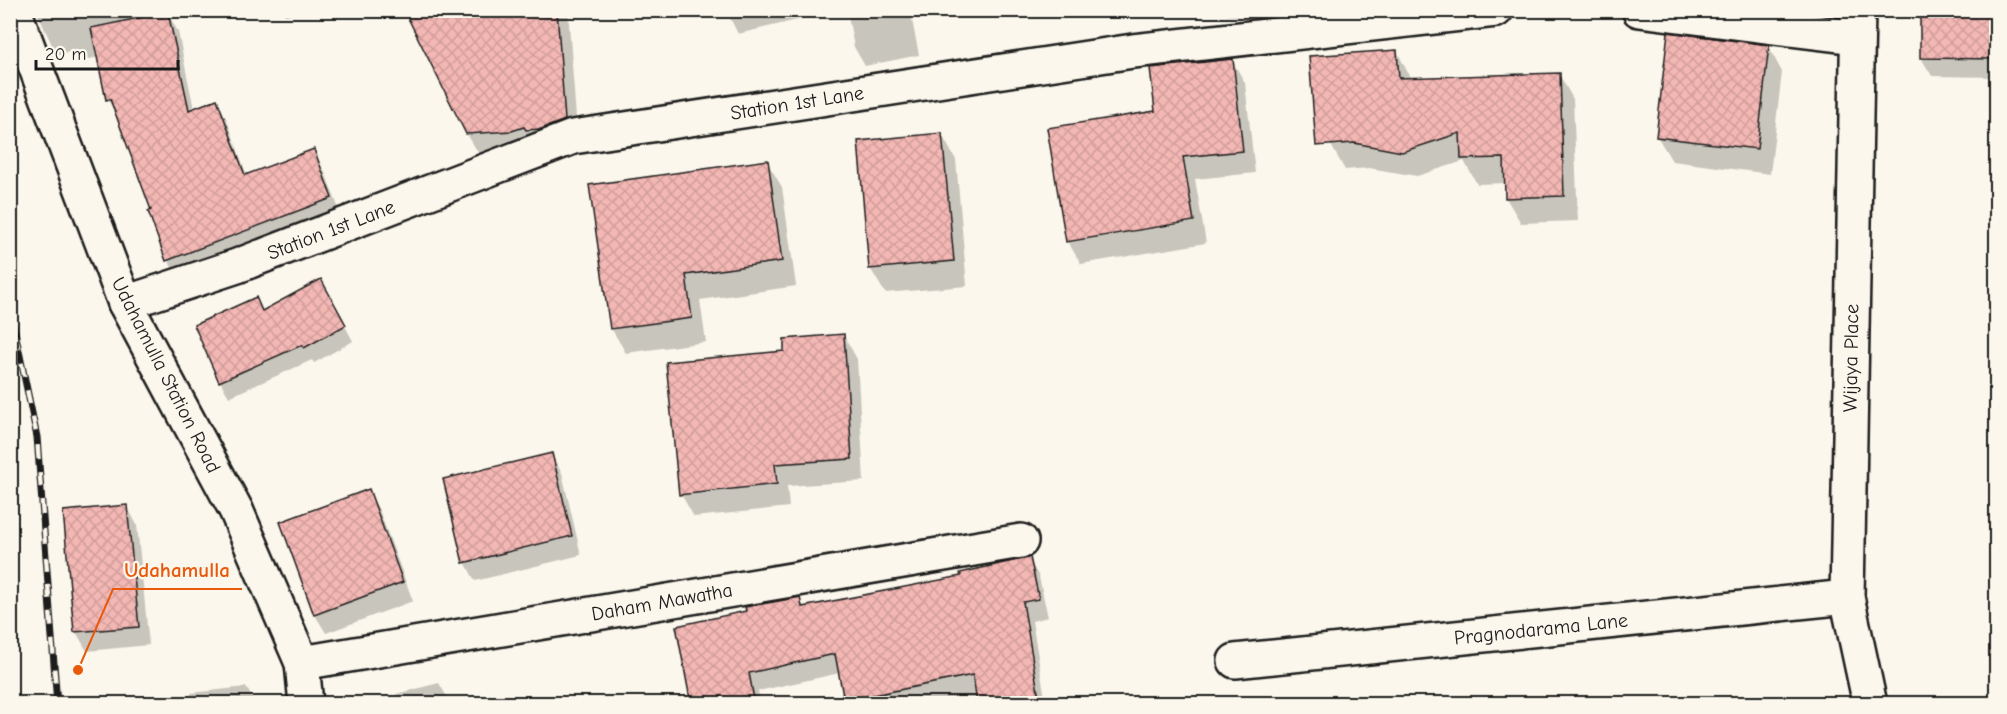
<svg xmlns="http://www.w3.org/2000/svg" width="2007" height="714" font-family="'Comic Neue',sans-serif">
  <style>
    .shadow { fill: #0003 }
    .building { fill: url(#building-cross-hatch); stroke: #1c1c1c; stroke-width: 1.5 }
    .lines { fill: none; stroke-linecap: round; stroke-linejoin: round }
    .minor-casing { stroke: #1c1c1c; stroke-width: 38 }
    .minor { stroke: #fbf7ec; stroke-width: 33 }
    .rail-casing { stroke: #1c1c1c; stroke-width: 7 }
    .rail { stroke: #fbf7ec; stroke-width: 4.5; stroke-dasharray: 14; stroke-linecap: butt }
    .labels { text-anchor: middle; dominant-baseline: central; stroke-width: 4.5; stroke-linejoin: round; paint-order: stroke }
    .street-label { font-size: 20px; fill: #1c1c1c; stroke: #fbf7ec }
    .leader { fill: none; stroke: #e8590c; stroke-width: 2 }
    .callout-dot { fill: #e8590c; stroke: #fbf7ec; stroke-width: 2 }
    .callout-label { font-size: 21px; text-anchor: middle; font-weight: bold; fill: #e8590c; stroke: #fbf7ec; stroke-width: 4.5; stroke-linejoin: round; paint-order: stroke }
  </style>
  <defs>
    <pattern id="building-cross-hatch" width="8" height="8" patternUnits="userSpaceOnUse" patternTransform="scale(1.5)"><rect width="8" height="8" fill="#f3b7b4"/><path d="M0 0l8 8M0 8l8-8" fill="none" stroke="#d09d9a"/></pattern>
  </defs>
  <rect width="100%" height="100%" fill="#fbf7ec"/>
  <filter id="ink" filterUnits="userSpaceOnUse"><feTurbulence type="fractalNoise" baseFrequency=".0167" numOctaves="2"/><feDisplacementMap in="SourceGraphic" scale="12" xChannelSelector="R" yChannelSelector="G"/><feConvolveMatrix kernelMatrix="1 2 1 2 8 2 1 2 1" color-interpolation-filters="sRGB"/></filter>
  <g filter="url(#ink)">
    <!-- shadow -->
    <g class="shadow">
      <path d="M 36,10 L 141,10 L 143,18 L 168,13 L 178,32 L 194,109 L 217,101 L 227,120 L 247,176 L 313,151 L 324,170 L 342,217 L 178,279 L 168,260 L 153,211 L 119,119 L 108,100 L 99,57 L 79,61 L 73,49 L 57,56 Z"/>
      <path d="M 282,10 L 319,10 L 285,15 Z"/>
      <path d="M 417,10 L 568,10 L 578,145 L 482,159 L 467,134 Z"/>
      <path d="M 726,10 L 840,10 L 738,34 Z"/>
      <path d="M 847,10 L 910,10 L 919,55 L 865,66 L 854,47 Z"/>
      <path d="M 1224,10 L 1321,10 L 1321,20 L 1227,15 Z"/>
      <path d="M 1921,10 L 1996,10 L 1996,77 L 1932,76 L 1921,58 Z"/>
      <path d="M 1768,46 L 1782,72 L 1770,174 L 1672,161 L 1657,136 Z"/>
      <path d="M 10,48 L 20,71 L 10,75 Z"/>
      <path d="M 1397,51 L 1411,79 L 1559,74 L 1573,99 L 1578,221 L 1521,223 L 1506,198 L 1506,183 L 1477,184 L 1464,161 L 1417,176 L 1369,168 L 1345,170 L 1331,145 Z"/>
      <path d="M 1232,60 L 1245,83 L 1255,173 L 1195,179 L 1206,243 L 1081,264 L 1068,242 L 1156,112 Z"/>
      <path d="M 942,135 L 956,160 L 967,286 L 885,293 L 870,268 Z"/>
      <path d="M 767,162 L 782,187 L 796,286 L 700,300 L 706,342 L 626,353 L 611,328 Z"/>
      <path d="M 329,296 L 353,341 L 314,363 L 312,360 L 229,397 L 220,381 L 255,299 L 263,313 Z"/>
      <path d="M 844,336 L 857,359 L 864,481 L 787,486 L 789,507 L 694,517 L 681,494 L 786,352 Z"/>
      <path d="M 551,454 L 562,473 L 581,555 L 475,581 L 465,562 Z"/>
      <path d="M 368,491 L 379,510 L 413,601 L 326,633 L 315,615 L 281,523 Z"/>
      <path d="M 127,506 L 137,525 L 149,645 L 87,651 L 76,632 Z"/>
      <path d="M 1029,559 L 1039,577 L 1048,617 L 1032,621 L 1046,704 L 847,704 L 840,673 L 758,691 L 761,704 L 693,704 L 800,599 L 804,608 L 963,578 Z"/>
      <path d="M 439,683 L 451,704 L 399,704 L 396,694 Z"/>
      <path d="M 246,687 L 256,704 L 192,704 L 191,693 Z"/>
    </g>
    <!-- building -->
    <g class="building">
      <path d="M 404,10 L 557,10 L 565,120 L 541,129 L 526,130 L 524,127 L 512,131 L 466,134 Z"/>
      <path d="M 1920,10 L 1996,10 L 1996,59 L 1920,58 Z"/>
      <path d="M 168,12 L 189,110 L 217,99 L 245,175 L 314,149 L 332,198 L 166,261 L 148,211 L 151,210 L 110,99 L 106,100 L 91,28 Z"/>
      <path d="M 1668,32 L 1769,45 L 1757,149 L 1656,137 Z"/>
      <path d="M 1397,50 L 1399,78 L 1560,73 L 1564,196 L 1505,198 L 1504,158 L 1461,159 L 1460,133 L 1402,152 L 1354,143 L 1316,146 L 1309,56 Z"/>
      <path d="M 1233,59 L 1243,151 L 1183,157 L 1194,221 L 1066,242 L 1047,128 L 1155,111 L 1150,68 Z"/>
      <path d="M 942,133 L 954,261 L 869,269 L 858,141 Z"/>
      <path d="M 768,160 L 782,261 L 686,275 L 692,318 L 610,329 L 589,185 Z"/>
      <path d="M 321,279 L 346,325 L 304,348 L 302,345 L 219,382 L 194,325 L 256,297 L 262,311 Z"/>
      <path d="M 844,334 L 852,459 L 775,464 L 777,484 L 679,495 L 666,362 L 784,351 L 784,339 Z"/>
      <path d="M 552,453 L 572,536 L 463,563 L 443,479 Z"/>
      <path d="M 369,489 L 403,582 L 314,615 L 280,522 Z"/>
      <path d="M 127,505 L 139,627 L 74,632 L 63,511 Z"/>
      <path d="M 1030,557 L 1039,599 L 1023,602 L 1040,704 L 977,704 L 973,675 L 844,701 L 835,654 L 749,673 L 755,704 L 691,704 L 676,626 L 746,611 L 745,607 L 800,597 L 802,607 L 961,576 L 960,573 Z"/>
    </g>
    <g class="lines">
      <!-- minor casing -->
      <g class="minor-casing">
        <g id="minor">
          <path d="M 14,10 L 125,303 L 236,510 L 302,663 L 306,704"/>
          <path d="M 1639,10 L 1855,37"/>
          <path d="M 1858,10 L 1847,597 L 1870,704"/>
          <path d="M 125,303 L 237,266 L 573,137 L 1133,51 L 1496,10"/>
          <path d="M 1235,661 L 1847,597"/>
          <path d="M 302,663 L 1021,541"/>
        </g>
      </g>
      <!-- minor -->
      <use href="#minor" class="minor"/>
      <!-- rail casing -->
      <g class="rail-casing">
        <path id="rail" d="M 10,308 L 37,437 L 57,704"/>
      </g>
      <!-- rail -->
      <use href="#rail" class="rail"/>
    </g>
  </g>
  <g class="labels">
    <!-- street labels -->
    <g class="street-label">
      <text transform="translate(797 103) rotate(-9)">Station 1st Lane</text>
      <text transform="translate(331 230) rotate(-21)">Station 1st Lane</text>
      <text transform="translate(1851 358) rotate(-89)">Wijaya Place</text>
      <text transform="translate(166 375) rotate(63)">Udahamulla Station Road</text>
      <text transform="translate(662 602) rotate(-10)">Daham Mawatha</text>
      <text transform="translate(1541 629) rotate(-6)">Pragnodarama Lane</text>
    </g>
  </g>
  <!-- callouts -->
  <path class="leader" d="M78 670L113 589H242"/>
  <circle class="callout-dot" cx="78" cy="670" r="6"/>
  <g class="callout-label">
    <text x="177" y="577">Udahamulla</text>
  </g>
  <!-- margin -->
  <rect width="2007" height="714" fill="none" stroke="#fbf7ec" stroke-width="36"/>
  <rect x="18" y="18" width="1971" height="678" fill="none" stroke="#1c1c1c" stroke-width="2" filter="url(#ink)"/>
  <!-- scale -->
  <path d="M36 60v9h142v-9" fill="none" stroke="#1c1c1c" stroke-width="3"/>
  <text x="45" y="60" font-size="18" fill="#1c1c1c" stroke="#fbf7ec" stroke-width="4.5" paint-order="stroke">20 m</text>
</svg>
